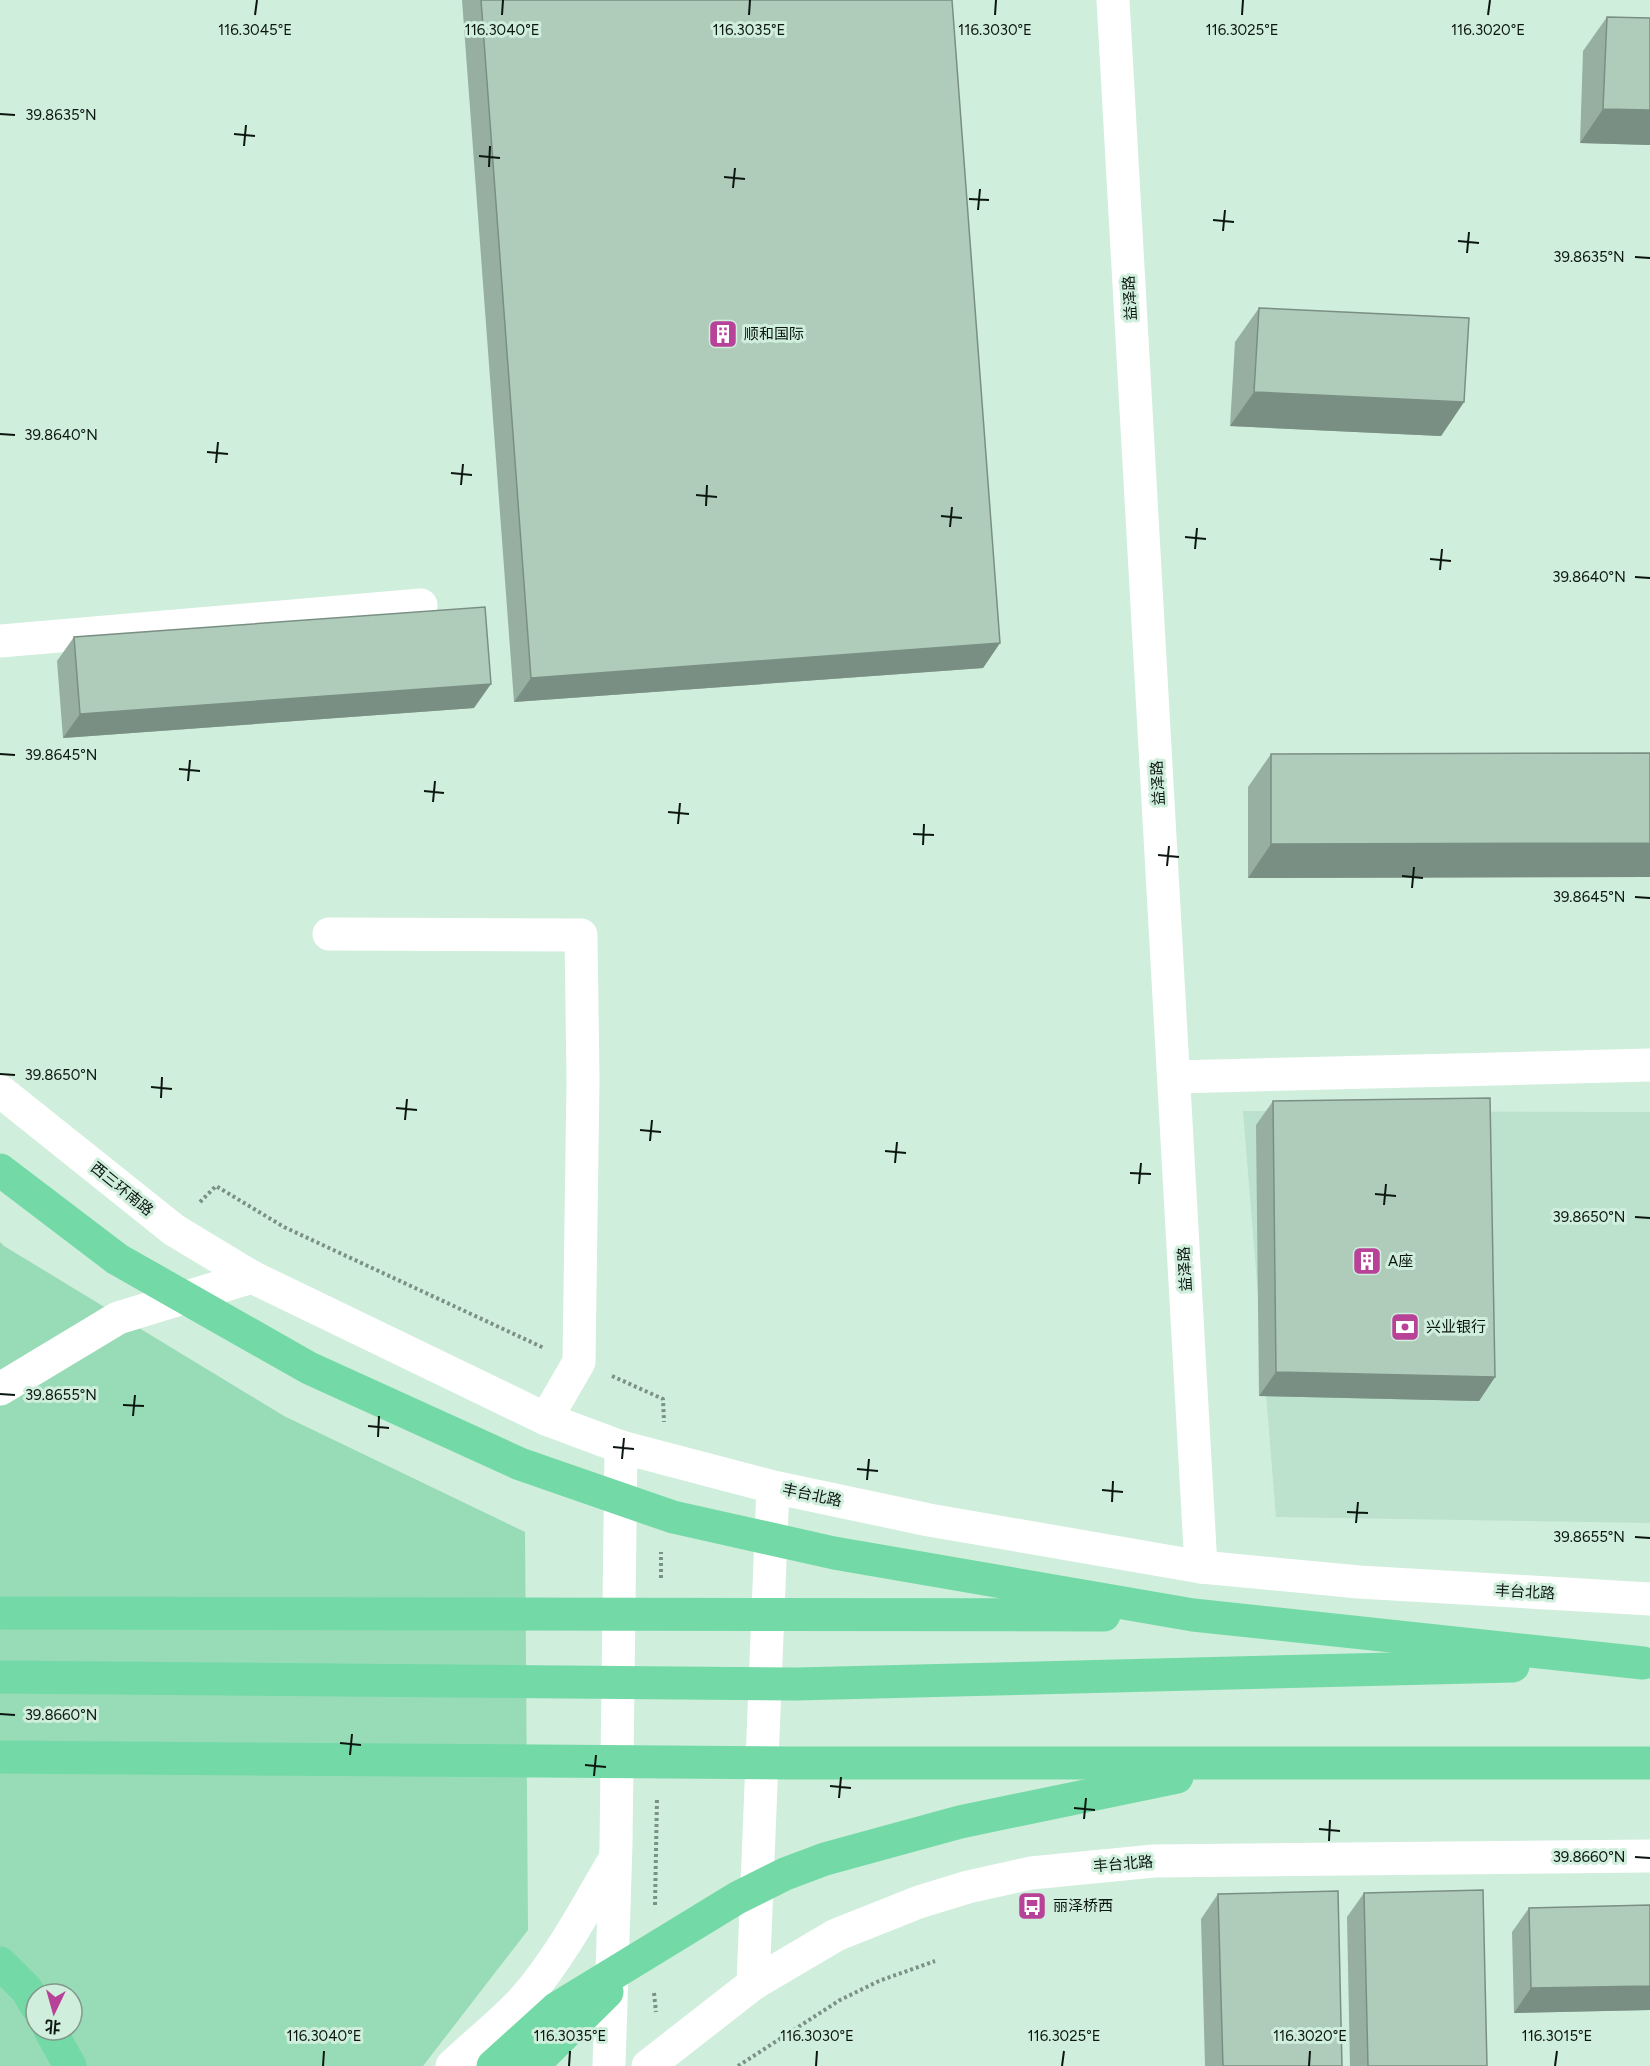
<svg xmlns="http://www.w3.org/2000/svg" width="1650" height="2066" font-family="Figtree,'Noto Sans SC',sans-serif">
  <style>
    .built { fill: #bce1cc }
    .green { fill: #98dbb7; fill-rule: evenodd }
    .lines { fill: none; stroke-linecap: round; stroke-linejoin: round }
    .path { stroke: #7c9185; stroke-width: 4; stroke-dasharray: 3 3; stroke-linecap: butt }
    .minor { stroke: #fff; stroke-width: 33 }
    .highway { stroke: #73daa7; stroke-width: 33 }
    .wall { fill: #96afa1 }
    .shaded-wall { fill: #7a8f83 }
    .building { fill: #afccbb; stroke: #7a8f83; stroke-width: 1.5 }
    .ticks { fill: none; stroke: #0c1611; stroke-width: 2 }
    .labels { text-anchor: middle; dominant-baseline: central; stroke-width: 6; stroke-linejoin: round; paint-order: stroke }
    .street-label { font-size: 15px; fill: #0c1611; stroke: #d0eedc }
    .poi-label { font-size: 15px; fill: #0c1611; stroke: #d0eedc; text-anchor: start }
    .ticks-label { font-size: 15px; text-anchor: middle; fill: #0c1611; stroke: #d0eedc; stroke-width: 6; stroke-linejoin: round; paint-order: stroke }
  </style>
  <rect width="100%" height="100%" fill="#d0eedc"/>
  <!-- built -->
  <path class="built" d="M 1243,1111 L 1650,1112 L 1650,1523 L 1276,1517 Z"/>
  <!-- green -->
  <path class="green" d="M 0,1242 L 4,1246 L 284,1416 L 525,1532 L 528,1930 L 423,2066 L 0,2066 ZM 36,1994 L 72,1994 L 72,2030 L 36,2030 Z"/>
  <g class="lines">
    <!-- path -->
    <g class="path">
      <path d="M 200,1202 L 216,1186 L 284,1227 L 544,1348"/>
      <path d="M 612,1376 L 663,1399 L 664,1422"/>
      <path d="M 661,1578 L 661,1552"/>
      <path d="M 655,1905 L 657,1798"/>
      <path d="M 654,1993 L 656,2012"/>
      <path d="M 738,2066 L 840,2000 L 879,1981 L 935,1961"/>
    </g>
    <!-- minor -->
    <g class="minor">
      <path d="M 1113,0 L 1201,1567"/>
      <path d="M 0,641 L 421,605"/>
      <path d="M 329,934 L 581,935 L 583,1080 L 579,1362 L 546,1419"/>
      <path d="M 1175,1077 L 1650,1065"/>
      <path d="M 0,1091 L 174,1230 L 252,1277 L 546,1419 L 621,1447 L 773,1487 L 929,1520 L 1201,1567 L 1359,1582 L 1650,1599"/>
      <path d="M 0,1389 L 118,1318 L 252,1277"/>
      <path d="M 753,1984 L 773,1487"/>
      <path d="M 452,2066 C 476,2043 504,2022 526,1997 C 561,1956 586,1908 613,1862"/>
      <path d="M 609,2066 L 616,1844 L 621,1447"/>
      <path d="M 648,2066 L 753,1984 L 836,1935 L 919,1902 L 968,1887 L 1031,1873 L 1154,1861 L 1650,1856"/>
    </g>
    <!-- highway -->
    <g class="highway">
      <path d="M 0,1170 L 117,1259 L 309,1368 L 520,1464 L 673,1517 L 834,1553 L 1193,1615 L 1643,1663"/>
      <path d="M 0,1613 L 1104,1615"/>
      <path d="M 0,1677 L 796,1684 L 1513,1666"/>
      <path d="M 0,1757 L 792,1763 L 1650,1763"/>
      <path d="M 0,1963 L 27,1990 L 36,2006"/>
      <path d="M 50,2030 L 70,2066"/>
      <path d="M 493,2066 L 557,2008 L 737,1898 L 785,1874 L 825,1859 L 960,1822 L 1177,1777"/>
      <path d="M 532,2066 L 607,1992"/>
    </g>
  </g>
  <!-- wall -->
  <g class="wall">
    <path d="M 462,0 L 952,0 L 1000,643 L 983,668 L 514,702 Z"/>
    <path d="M 1607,17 L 1650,145 L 1580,143 L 1583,51 Z"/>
    <path d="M 1259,308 L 1464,402 L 1441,436 L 1230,426 L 1235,342 Z"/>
    <path d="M 74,637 L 474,708 L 63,738 L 57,661 Z"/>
    <path d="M 1650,753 L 1650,877 L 1248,878 L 1248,787 L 1271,754 Z"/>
    <path d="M 1273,1101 L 1495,1377 L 1479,1401 L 1259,1396 L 1256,1125 Z"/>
    <path d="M 1364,1893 L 1487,2066 L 1350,2066 L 1347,1917 Z"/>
    <path d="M 1218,1894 L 1342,2066 L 1205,2066 L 1201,1919 Z"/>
    <path d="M 1650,1905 L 1650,2010 L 1514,2013 L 1512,1932 L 1529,1908 Z"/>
  </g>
  <!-- shaded-wall -->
  <g class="shaded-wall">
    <path d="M 1603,109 L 1650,110 L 1650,145 L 1580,143 Z"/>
    <path d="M 1254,392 L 1464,402 L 1441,436 L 1230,426 Z"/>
    <path d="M 1000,643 L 983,668 L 514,702 L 531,678 Z"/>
    <path d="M 491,684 L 474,708 L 63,738 L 80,714 Z"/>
    <path d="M 1650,843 L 1650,877 L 1248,878 L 1271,844 Z"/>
    <path d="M 1276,1372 L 1495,1377 L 1479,1401 L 1259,1396 Z"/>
    <path d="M 1650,1986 L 1650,2010 L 1514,2013 L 1531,1988 Z"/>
  </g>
  <!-- building -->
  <g class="building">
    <path d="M 481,0 L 952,0 L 1000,643 L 531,678 Z"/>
    <path d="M 1607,17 L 1650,18 L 1650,110 L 1603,109 Z"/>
    <path d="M 1259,308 L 1469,318 L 1464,402 L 1254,392 Z"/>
    <path d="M 485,607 L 491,684 L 80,714 L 74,637 Z"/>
    <path d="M 1650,753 L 1650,843 L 1271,844 L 1271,754 Z"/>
    <path d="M 1490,1098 L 1495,1377 L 1276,1372 L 1273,1101 Z"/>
    <path d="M 1483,1890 L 1487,2066 L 1368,2066 L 1364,1893 Z"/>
    <path d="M 1338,1891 L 1342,2066 L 1223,2066 L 1218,1894 Z"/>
    <path d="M 1650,1905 L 1650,1986 L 1531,1988 L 1529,1908 Z"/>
  </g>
  <!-- ticks -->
  <path class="ticks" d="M 255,15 L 257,0M 502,15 L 503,0M 749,15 L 750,0M 995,15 L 996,0M 1242,15 L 1243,0M 1488,15 L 1490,0M 0,114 L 15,115M 234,134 L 255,136M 244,146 L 246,125M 479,156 L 500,158M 489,167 L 490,146M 724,177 L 745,179M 733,188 L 735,168M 969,199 L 989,200M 978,210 L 980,189M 1213,220 L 1234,222M 1223,231 L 1225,210M 1458,241 L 1479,243M 1467,253 L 1469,232M 1635,257 L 1650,258M 0,434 L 15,435M 207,452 L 228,454M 216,463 L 218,442M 451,473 L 472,475M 461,485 L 463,464M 696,495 L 717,497M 706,506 L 707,485M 941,516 L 962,518M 950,527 L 952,507M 1185,537 L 1206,539M 1195,549 L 1197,528M 1430,559 L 1451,561M 1440,570 L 1442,549M 1635,577 L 1650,578M 0,754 L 15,755M 179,769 L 200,771M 188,781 L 190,760M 424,791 L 444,793M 433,802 L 435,781M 668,812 L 689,814M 678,824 L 680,803M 913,834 L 934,835M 923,845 L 924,824M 1158,855 L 1179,857M 1167,866 L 1169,846M 1402,876 L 1423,878M 1412,888 L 1414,867M 1635,897 L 1650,898M 0,1074 L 15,1075M 151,1087 L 172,1089M 161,1098 L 162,1077M 396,1108 L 417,1110M 405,1120 L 407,1099M 640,1130 L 661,1132M 650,1141 L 652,1120M 885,1151 L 906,1153M 895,1163 L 897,1142M 1130,1173 L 1151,1174M 1139,1184 L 1141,1163M 1375,1194 L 1396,1196M 1384,1205 L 1386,1184M 1635,1217 L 1650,1218M 0,1394 L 15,1395M 123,1405 L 144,1406M 133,1416 L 135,1395M 368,1426 L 389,1428M 378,1437 L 379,1416M 613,1447 L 634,1449M 622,1459 L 624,1438M 857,1469 L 878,1471M 867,1480 L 869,1459M 1102,1490 L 1123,1492M 1112,1502 L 1113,1481M 1347,1512 L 1368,1513M 1356,1523 L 1358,1502M 1635,1537 L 1650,1538M 0,1714 L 15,1715M 340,1743 L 361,1745M 350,1755 L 352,1734M 585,1765 L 606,1767M 594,1776 L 596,1755M 830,1786 L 851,1788M 839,1798 L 841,1777M 1074,1808 L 1095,1810M 1084,1819 L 1086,1798M 1319,1829 L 1340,1831M 1329,1841 L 1330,1820M 1635,1857 L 1650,1858M 323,2066 L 324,2051M 569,2066 L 570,2051M 816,2066 L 817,2051M 1062,2066 L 1064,2051M 1309,2066 L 1310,2051M 1555,2066 L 1557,2051"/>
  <!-- icons -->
  <defs>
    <g id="building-square" transform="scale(1.5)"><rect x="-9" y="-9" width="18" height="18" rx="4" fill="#b84298" stroke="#d0eedc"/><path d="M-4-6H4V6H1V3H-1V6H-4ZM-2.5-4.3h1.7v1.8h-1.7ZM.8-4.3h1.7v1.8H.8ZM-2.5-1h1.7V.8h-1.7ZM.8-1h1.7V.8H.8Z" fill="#fff"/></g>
    <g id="bank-square" transform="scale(1.5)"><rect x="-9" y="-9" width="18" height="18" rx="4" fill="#b84298" stroke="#d0eedc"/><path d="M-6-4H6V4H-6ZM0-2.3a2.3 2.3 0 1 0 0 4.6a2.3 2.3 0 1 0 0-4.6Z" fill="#fff"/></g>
    <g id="bus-square" transform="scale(1.5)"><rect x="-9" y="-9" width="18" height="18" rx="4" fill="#b84298" stroke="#d0eedc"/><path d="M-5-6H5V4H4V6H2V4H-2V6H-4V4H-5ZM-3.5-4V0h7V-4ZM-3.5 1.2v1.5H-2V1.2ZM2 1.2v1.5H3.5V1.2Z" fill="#fff"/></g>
  </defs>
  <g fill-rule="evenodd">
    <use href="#building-square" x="723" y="334"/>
    <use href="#building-square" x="1367" y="1261"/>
    <use href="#bank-square" x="1405" y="1327"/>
    <use href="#bus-square" x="1032" y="1906"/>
  </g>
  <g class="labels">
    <!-- street labels -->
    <g class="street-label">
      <text transform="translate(1130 298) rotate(-93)">益泽路</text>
      <text transform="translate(1158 783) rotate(-93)">益泽路</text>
      <text transform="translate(122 1189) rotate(39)">西三环南路</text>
      <text transform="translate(1185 1269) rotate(-93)">益泽路</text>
      <text transform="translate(812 1495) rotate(12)">丰台北路</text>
      <text transform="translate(1525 1592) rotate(3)">丰台北路</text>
      <text transform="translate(1123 1864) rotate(-5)">丰台北路</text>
    </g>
    <!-- poi labels -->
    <g class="poi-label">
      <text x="744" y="334">顺和国际</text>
      <text x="1388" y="1261">A座</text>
      <text x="1426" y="1327">兴业银行</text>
      <text x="1053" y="1906">丽泽桥西</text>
    </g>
  </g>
  <g class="ticks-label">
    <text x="255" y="35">116.3045°E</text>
    <text x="502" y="35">116.3040°E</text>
    <text x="749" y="35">116.3035°E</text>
    <text x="995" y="35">116.3030°E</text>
    <text x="1242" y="35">116.3025°E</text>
    <text x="1488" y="35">116.3020°E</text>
    <text x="61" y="120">39.8635°N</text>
    <text x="1589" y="262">39.8635°N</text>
    <text x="61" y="440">39.8640°N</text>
    <text x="1589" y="582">39.8640°N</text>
    <text x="61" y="760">39.8645°N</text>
    <text x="1589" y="902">39.8645°N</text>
    <text x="61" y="1080">39.8650°N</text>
    <text x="1589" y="1222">39.8650°N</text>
    <text x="61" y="1400">39.8655°N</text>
    <text x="1589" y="1542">39.8655°N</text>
    <text x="61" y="1720">39.8660°N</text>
    <text x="1589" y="1862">39.8660°N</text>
    <text x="324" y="2041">116.3040°E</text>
    <text x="570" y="2041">116.3035°E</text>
    <text x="817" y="2041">116.3030°E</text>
    <text x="1064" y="2041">116.3025°E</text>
    <text x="1310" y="2041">116.3020°E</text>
    <text x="1557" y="2041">116.3015°E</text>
  </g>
  <!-- north arrow -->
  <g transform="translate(54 2012) rotate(185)"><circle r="28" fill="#d0eedc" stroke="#82988b" stroke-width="1.5"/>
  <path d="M0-4.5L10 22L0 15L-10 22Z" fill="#b84298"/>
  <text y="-9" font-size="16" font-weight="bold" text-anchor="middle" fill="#0c1611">北</text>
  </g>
</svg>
